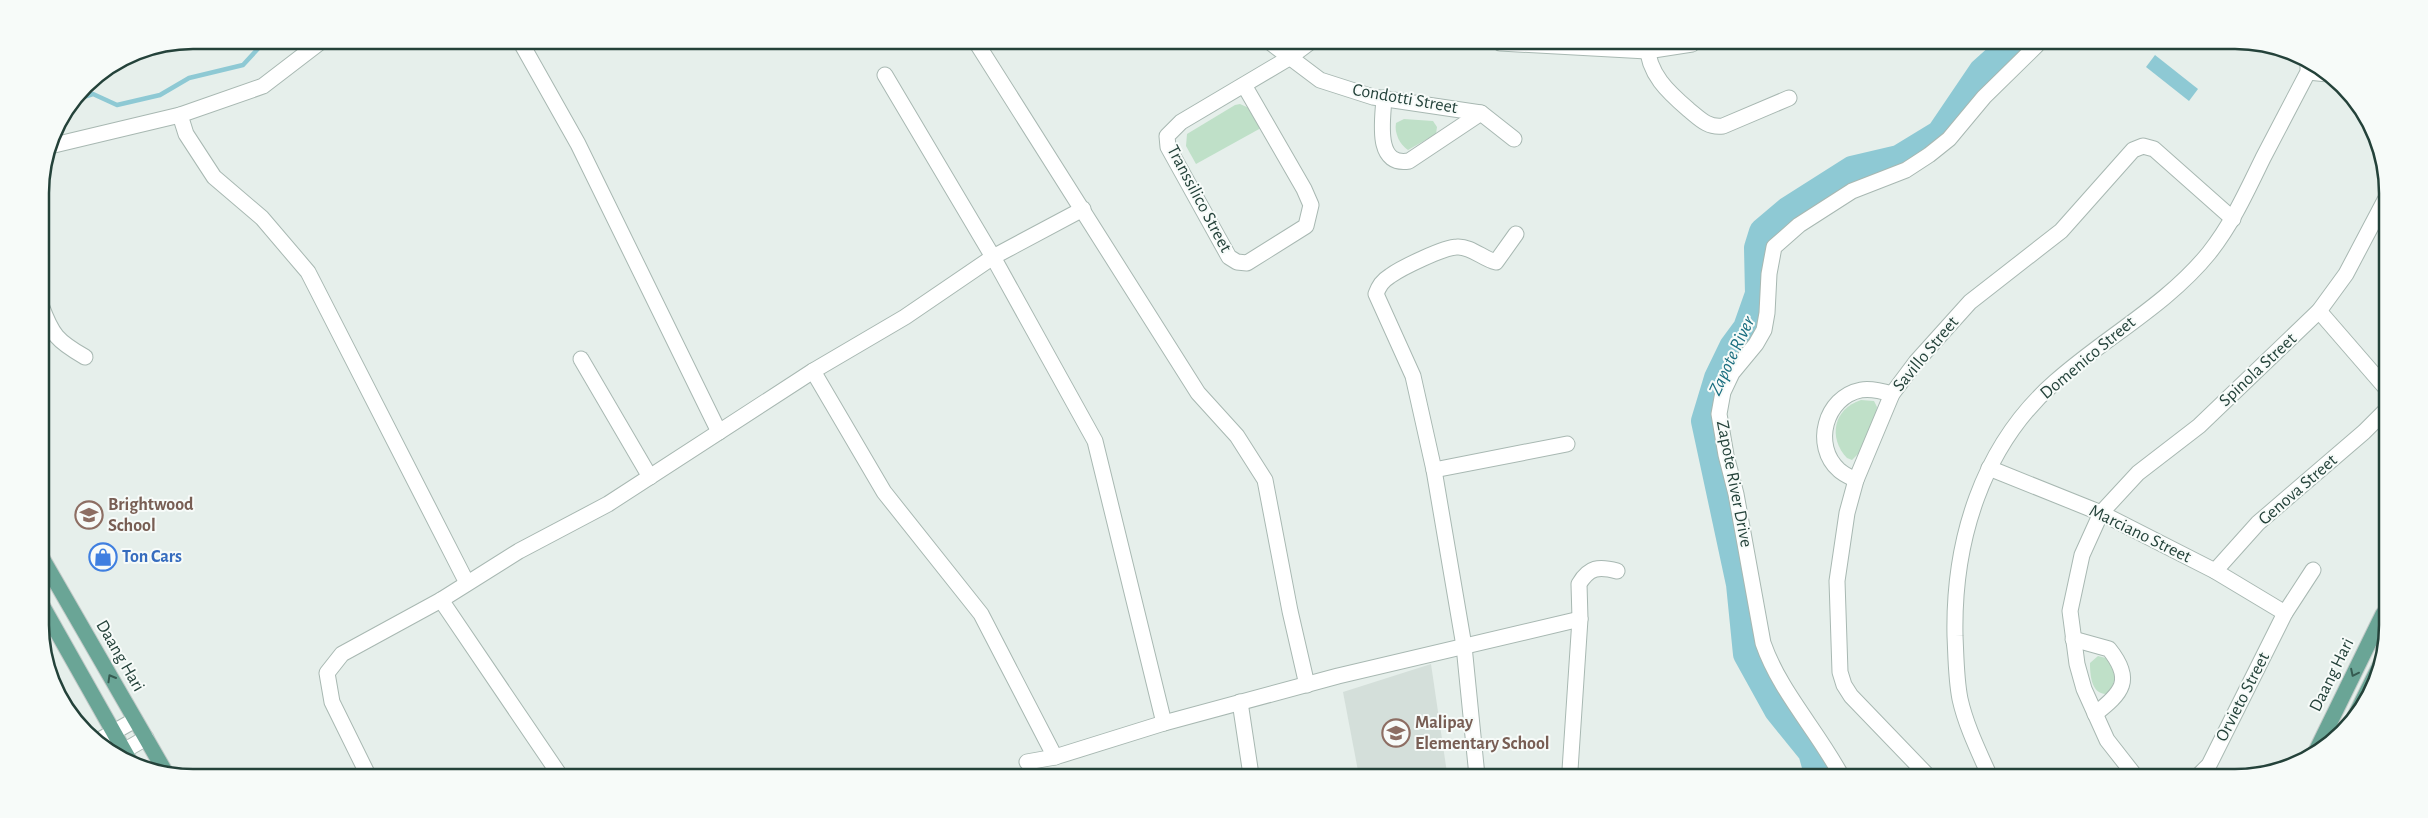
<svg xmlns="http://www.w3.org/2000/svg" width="2428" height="818" font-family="'Alegreya Sans',sans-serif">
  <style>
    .built { fill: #d4dfda }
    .green { fill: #bfe0c8 }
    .water { fill: #8ec9d4 }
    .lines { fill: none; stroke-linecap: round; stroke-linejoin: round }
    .stream { stroke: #8ec9d4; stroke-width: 4.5 }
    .river { stroke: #8ec9d4; stroke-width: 28 }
    .minor-casing { stroke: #a8b8b2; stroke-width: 17 }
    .tertiary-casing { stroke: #a8b8b2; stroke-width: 17 }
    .primary-casing { stroke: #c2cac8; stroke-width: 17 }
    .minor { stroke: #fff; stroke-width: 15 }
    .tertiary { stroke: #fff; stroke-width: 15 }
    .primary { stroke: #6aa596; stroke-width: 15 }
    .oneway { stroke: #365b51 }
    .labels { text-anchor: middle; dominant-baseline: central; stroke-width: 4; stroke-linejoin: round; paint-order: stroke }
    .street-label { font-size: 18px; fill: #24423a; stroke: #f7fbf9 }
    .education-label { font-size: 18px; font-weight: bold; fill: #785e54; stroke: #f7fbf9; text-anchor: start }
    .shop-label { font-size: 18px; font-weight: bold; fill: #366cbe; stroke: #f7fbf9; text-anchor: start }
    .water-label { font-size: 19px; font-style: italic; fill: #1c6f80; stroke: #f7fbf9 }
    .rim { fill: none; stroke: #24423a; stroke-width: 2.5 }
  </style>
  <rect width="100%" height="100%" fill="#e6efeb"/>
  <!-- built -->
  <path class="built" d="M 1431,664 L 1447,773 L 1434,776 L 1359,776 L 1343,692 Z"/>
  <!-- green -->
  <g class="green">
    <path d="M 1240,104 L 1249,108 L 1261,128 L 1196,164 L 1186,146 L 1187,134 L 1235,105 Z"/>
    <path d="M 1404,119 L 1433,121 L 1437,127 L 1436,134 L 1408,150 C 1400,145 1394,133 1396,123 Z"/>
    <path d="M 1861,400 L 1874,401 L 1877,407 L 1876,413 L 1861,451 L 1852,460 L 1847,458 C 1828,438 1833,409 1861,400 Z"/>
    <path d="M 2098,656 L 2106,658 C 2115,670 2119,682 2106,694 C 2091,694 2090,674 2090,663 Z"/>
  </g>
  <!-- water -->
  <path class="water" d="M 2155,55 L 2198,89 L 2189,101 L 2146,67 Z"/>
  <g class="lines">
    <!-- stream -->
    <path class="stream" d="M 74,100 L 93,94 L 117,105 L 160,95 L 189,78 L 243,65 L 266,40"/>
    <!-- river -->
    <path class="river" d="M 1819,777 L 1812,752 L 1778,710 L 1747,654 L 1740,584 L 1705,421 L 1718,378 L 1733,347 L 1747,328 L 1759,294 L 1758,248 L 1763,232 L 1789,210 L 1852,170 L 1899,159 L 1940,134 L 1982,72 L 2012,45"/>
    <!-- minor casing -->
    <g class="minor-casing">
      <g id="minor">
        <path d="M 520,41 L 578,144 L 719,432"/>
        <path d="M 976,42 L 1198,393 L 1237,436 L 1265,480 L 1290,611 L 1307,685"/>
        <path d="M 1271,43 L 1320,80 L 1373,97 L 1481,113 L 1514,139"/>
        <path d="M 1500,43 L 1647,51 L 1692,44"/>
        <path d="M 1647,44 C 1648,74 1668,92 1689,110 C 1700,119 1708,128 1723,126 L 1789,98"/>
        <path d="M 2308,72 L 2328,74"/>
        <path d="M 885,75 L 993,257 L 1095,441 L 1164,723"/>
        <path d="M 1244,85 L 1304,189 L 1311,205 L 1306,226 L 1247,263 L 1237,262 L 1229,257 L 1168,147 L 1167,136 L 1181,122 L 1289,58 L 1309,43"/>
        <path d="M 1384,98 C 1383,118 1374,167 1409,161 L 1481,113"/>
        <path d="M 180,115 L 186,134 L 214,177 L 262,218 L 308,272 L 467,583"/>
        <path d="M 50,146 L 180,115 L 263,86 L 323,40"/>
        <path d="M 41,305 C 52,335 57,341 85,357"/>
        <path d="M 2319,311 L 2384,386"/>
        <path d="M 581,359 L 650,477"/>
        <path d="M 813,371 L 884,492 L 981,614 L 1055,757"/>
        <path d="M 1989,468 L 2101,513 L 2215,571 L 2285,613"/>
        <path d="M 1434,470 L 1567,444"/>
        <path d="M 1856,480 C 1850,477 1843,474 1839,470 C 1812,446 1825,397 1861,390 C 1871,388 1882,391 1892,394"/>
        <path d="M 2215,571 L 2258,523 L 2364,432 L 2384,412"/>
        <path d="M 441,600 L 559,774"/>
        <path d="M 2073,639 L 2109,649 C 2134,680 2122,693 2095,714"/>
        <path d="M 1240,702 L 1251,775"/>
        <path d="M 96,742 L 135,720"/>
        <path d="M 115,756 L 146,738"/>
        <path d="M 1027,762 L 1055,757 L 1164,723 L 1338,676 L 1580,619"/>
        <path d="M 1570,770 L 1580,619 L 1579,584 C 1589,567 1599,566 1617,571"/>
        <path d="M 367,773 L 332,702 L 327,673 L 342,654 L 441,600 L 519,551 L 608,504 L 813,371 L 905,317 L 993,257 L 1083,209"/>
        <path d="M 1477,776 L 1464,646 L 1434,470 L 1413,376 L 1376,294 C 1379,286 1382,281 1390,276 C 1401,268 1444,247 1457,247 C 1471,246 1483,259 1496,262 L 1516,234"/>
        <path d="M 1929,777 L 1851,696 L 1844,685 L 1840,672 L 1837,581 L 1847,513 L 1856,480 L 1892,394 L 1916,362 L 1970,302 L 2061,231 L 2133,150 L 2143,146 L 2154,149 L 2233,219"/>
        <path d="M 1990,777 C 1979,752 1966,726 1960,699 C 1956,679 1956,656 1955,636 C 1953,541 1982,446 2055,382 C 2104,338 2167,305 2209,253 C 2232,224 2247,191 2263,158 C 2278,129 2293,101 2308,72 L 2308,59"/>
        <path d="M 2136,777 L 2107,740 L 2084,689 L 2077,664 L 2070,611 L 2082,555 L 2101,513 L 2138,473 L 2199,426 L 2319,311 L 2346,274 L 2385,200"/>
        <path d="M 2196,778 L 2209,765 L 2285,613 L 2313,570"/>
      </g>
    </g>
    <!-- tertiary casing -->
    <g class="tertiary-casing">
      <path id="tertiary" d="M 1842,777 C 1818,731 1780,692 1763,643 L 1736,494 L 1726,455 L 1719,414 L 1723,392 L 1732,373 L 1756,344 L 1764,330 L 1767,313 L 1769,274 L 1774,247 L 1799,225 L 1852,191 L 1906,170 L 1929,155 L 1949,139 L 1984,97 L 2037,45"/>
    </g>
    <!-- primary casing -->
    <g class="primary-casing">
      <g id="primary">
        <path d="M 42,558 L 166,773"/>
        <path d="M 43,607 L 131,763"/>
        <path d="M 2353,720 L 2383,659"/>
        <path d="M 2315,753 L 2383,614"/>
      </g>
    </g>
    <!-- minor -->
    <use href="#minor" class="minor"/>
    <!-- tertiary -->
    <use href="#tertiary" class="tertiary"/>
    <!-- primary -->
    <use href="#primary" class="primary"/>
  </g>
  <!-- one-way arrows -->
  <defs><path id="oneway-chevron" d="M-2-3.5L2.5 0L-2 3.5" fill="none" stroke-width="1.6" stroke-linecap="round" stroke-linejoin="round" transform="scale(1.25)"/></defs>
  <g class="oneway">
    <use href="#oneway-chevron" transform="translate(2354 673) rotate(116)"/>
    <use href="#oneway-chevron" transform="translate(111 678) rotate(-120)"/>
  </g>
  <!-- icons -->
  <defs>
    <g id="school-ring" transform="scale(1.4375)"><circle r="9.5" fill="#f7fbf9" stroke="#8d6e63" stroke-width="1.5"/><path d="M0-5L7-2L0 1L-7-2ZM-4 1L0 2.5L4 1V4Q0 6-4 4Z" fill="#8d6e63"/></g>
    <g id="shop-ring" transform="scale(1.4375)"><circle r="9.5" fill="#f7fbf9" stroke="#3f7fe0" stroke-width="1.5"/><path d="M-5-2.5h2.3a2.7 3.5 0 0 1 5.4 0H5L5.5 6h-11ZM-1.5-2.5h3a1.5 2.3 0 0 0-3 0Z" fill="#3f7fe0"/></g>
  </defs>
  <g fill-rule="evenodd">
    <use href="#school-ring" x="89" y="515"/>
    <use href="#shop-ring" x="103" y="557"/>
    <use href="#school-ring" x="1396" y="733"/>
  </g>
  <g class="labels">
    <!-- street labels -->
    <g class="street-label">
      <text transform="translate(1405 99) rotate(10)">Condotti Street</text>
      <text transform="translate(1199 199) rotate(62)">Transsilico Street</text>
      <text transform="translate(1926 354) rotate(-50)">Savillo Street</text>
      <text transform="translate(2088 358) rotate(-40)">Domenico Street</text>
      <text transform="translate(2258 370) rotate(-43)">Spinola Street</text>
      <text transform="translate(1734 484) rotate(79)">Zapote River Drive</text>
      <text transform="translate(2298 490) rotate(-41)">Genova Street</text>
      <text transform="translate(2140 534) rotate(26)">Marciano Street</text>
      <text transform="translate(120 656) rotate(60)">Daang Hari</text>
      <text transform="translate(2332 675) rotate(-64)">Daang Hari</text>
      <text transform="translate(2243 697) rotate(-63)">Orvieto Street</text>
    </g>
    <!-- education labels -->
    <g class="education-label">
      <text x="108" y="505">Brightwood<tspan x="108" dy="21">School</tspan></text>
      <text x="1415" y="723">Malipay<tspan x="1415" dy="21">Elementary School</tspan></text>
    </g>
    <!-- shop labels -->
    <g class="shop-label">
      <text x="122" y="557">Ton Cars</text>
    </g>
    <!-- water labels -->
    <g class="water-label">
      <text transform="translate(1732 356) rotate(-65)">Zapote River</text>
    </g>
  </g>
  <!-- crop -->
  <path d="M0 0H2428V818H0ZM193 49H2235A144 144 0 0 1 2379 193V625A144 144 0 0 1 2235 769H193A144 144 0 0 1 49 625V193A144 144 0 0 1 193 49Z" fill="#f7fbf9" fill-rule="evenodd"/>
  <path class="rim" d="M193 49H2235A144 144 0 0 1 2379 193V625A144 144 0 0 1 2235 769H193A144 144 0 0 1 49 625V193A144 144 0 0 1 193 49Z"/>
</svg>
